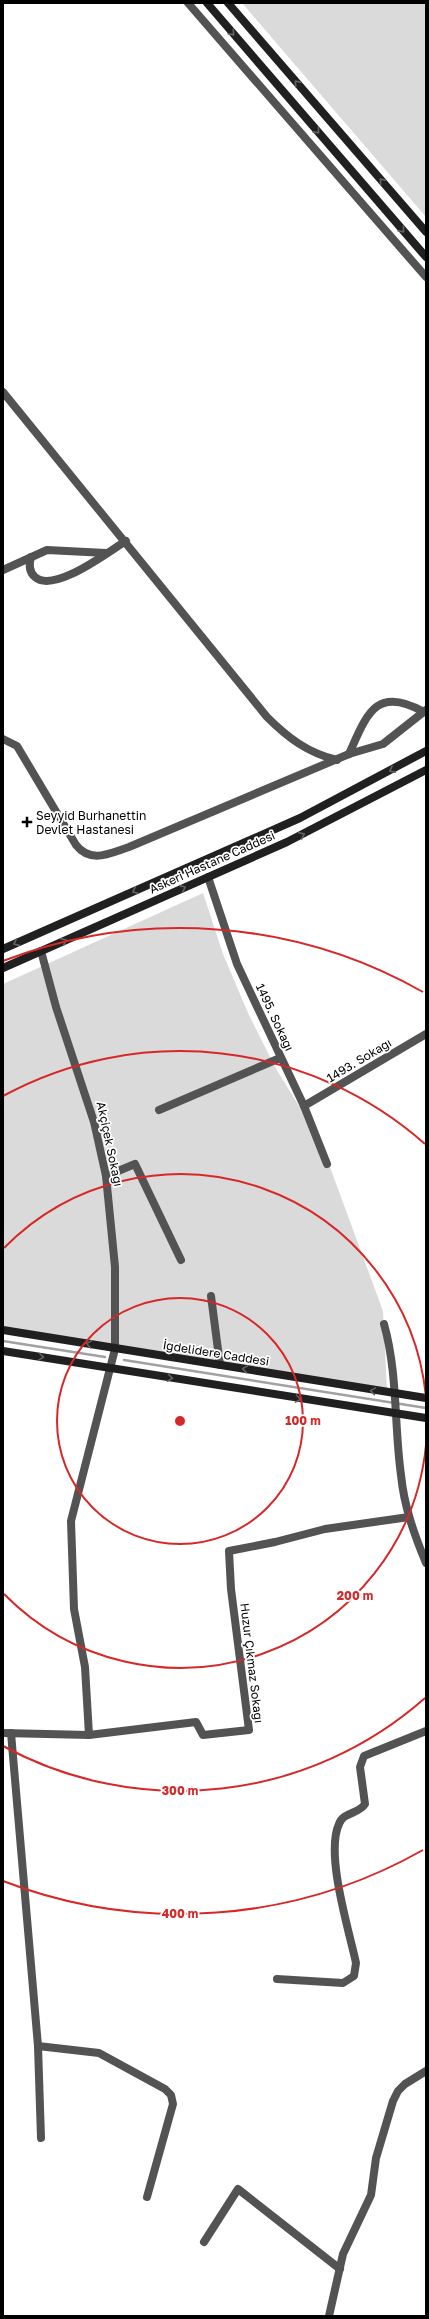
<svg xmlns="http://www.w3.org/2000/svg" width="429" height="2319" font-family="'Golos Text',sans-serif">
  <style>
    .green { fill: #dadada }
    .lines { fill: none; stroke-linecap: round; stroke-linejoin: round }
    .stream { stroke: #a1a1a1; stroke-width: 2.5 }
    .street { stroke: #535353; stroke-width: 8 }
    .secondary { stroke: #202020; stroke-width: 8 }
    .oneway { stroke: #636363 }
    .ring { fill: none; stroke: #d62828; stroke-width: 2 }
    .poi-dot { fill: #000; stroke: #fff; stroke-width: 1.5 }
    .labels { text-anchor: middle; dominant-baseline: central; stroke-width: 3.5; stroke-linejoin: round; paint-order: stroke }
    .poi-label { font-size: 12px; fill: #000; stroke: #fff; text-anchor: start }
    .street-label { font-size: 12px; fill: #000; stroke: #fff }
    .centre { fill: #d62828; stroke: #fff; stroke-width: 2 }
    .ring-label { font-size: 12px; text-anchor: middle; font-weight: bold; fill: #d62828; stroke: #fff; stroke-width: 3.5; stroke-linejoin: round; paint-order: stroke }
  </style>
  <rect width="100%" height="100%" fill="#fff"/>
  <!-- green -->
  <g class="green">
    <path d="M 242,3 L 426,3 L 426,217 Z"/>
    <path d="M 203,893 L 223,954 L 248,1013 L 275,1067 L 320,1140 L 383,1311 L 387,1390 L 3,1328 L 3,984 Z"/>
  </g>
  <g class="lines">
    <!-- stream -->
    <g class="stream">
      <path d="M 3,1341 L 105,1357"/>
      <path d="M 124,1360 L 426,1408"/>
    </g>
    <!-- street -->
    <g class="street">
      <path d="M 188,3 L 426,277"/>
      <path d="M 3,392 L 267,717 C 288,738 308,753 337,760"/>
      <path d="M 31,557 C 29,564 29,572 35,577 C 54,594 109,551 126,541"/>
      <path d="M 3,570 L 47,550 L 106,553"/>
      <path d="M 3,739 L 17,746 L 76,845 C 91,864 110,853 129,847 L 349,754 L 383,744 L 426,710"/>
      <path d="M 349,754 C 367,714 376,685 424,712"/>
      <path d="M 208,877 L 237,964 L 304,1106 L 327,1164"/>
      <path d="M 41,951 L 56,1007 L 94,1122 L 106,1176 L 115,1267 L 115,1349 L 71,1521 L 74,1609 L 85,1667 L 89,1735"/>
      <path d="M 304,1106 L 426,1034"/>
      <path d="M 159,1110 L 280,1058"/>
      <path d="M 106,1176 L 135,1164 L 181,1260"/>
      <path d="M 211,1296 L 220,1365"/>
      <path d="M 384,1324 C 398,1374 394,1425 401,1475 C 404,1506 414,1534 426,1563"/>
      <path d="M 3,1733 L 89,1735 L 196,1722 L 203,1735 L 249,1730 L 231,1589 L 229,1551 L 275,1542 L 325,1529 L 409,1517"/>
      <path d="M 11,1733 L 38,2046 L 41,2138"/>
      <path d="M 277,1979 L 343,1983 L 354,1976 L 356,1963 C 349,1930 325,1854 339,1824 C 343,1812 359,1814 365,1804 L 360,1767 L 364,1756 L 426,1731"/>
      <path d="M 38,2046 L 99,2053 L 165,2089 L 171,2095 L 173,2104 L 147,2197"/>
      <path d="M 204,2242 L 238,2189 L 340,2269"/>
      <path d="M 329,2316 L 343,2254 L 371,2195 L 376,2158 L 393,2101 L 398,2091 L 405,2084 L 426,2071"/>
    </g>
    <!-- secondary -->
    <g class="secondary">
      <path d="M 207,3 L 426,257"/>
      <path d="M 228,3 L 426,232"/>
      <path d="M 3,949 L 300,818 L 426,751"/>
      <path d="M 3,968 L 287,842 L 426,770"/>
      <path d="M 3,1330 L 426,1398"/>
      <path d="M 3,1351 L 426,1418"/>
    </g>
  </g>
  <!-- one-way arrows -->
  <defs><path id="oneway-chevron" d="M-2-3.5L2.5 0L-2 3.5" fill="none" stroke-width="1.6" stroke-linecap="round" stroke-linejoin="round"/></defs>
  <g class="oneway">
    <use href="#oneway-chevron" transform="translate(232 33) rotate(49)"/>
    <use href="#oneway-chevron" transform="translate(297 83) rotate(-131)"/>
    <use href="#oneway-chevron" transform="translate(317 131) rotate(49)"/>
    <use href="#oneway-chevron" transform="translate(382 181) rotate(-131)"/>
    <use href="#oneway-chevron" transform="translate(402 230) rotate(49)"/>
    <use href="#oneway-chevron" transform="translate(392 770) rotate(152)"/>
    <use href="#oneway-chevron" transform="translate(302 835) rotate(-26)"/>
    <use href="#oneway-chevron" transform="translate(183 888) rotate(-24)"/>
    <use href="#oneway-chevron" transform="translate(135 891) rotate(156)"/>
    <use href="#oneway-chevron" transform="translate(64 941) rotate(-24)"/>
    <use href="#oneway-chevron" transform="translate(16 943) rotate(156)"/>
    <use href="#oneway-chevron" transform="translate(89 1344) rotate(-170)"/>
    <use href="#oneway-chevron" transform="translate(41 1357) rotate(9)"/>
    <use href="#oneway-chevron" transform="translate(245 1369) rotate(-171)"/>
    <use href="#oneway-chevron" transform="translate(170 1378) rotate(8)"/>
    <use href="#oneway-chevron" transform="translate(373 1391) rotate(-171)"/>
    <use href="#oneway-chevron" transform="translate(298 1399) rotate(10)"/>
  </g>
  <!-- distance rings -->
  <g class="ring">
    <circle cx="180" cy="1421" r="123"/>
    <path d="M426 1445A247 247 0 0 1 4 1594M4 1248A247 247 0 0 1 426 1397"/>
    <path d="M425 1698A370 370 0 0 1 3 1746M3 1096A370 370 0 0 1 425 1144"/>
    <path d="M423 1850A493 493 0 0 1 3 1881M3 961A493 493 0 0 1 423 992"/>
  </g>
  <!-- markers -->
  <path class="poi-dot" d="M25 816h4v4h4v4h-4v4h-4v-4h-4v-4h4z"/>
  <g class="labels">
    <!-- poi labels -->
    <g class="poi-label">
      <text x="36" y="815">Seyyid Burhanettin<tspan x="36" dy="14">Devlet Hastanesi</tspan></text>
    </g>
    <!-- street labels -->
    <g class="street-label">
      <text transform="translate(212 862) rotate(-24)">Askeri Hastane Caddesi</text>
      <text transform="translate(275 1017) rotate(65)">1495. Sokağı</text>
      <text transform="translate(359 1060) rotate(-31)">1493. Sokağı</text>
      <text transform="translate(110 1144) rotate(78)">Akçiçek Sokağı</text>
      <text transform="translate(216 1353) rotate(9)">İğdelidere Caddesi</text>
      <text transform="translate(252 1663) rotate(83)">Huzur Çıkmaz Sokağı</text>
    </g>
  </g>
  <circle cx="180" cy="1421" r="6" class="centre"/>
  <g class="ring-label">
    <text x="303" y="1425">100 m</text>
    <text x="355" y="1600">200 m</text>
    <text x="180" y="1795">300 m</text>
    <text x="180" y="1918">400 m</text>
  </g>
  <!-- border -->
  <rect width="429" height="2319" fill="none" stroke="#000000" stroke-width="8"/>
</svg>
